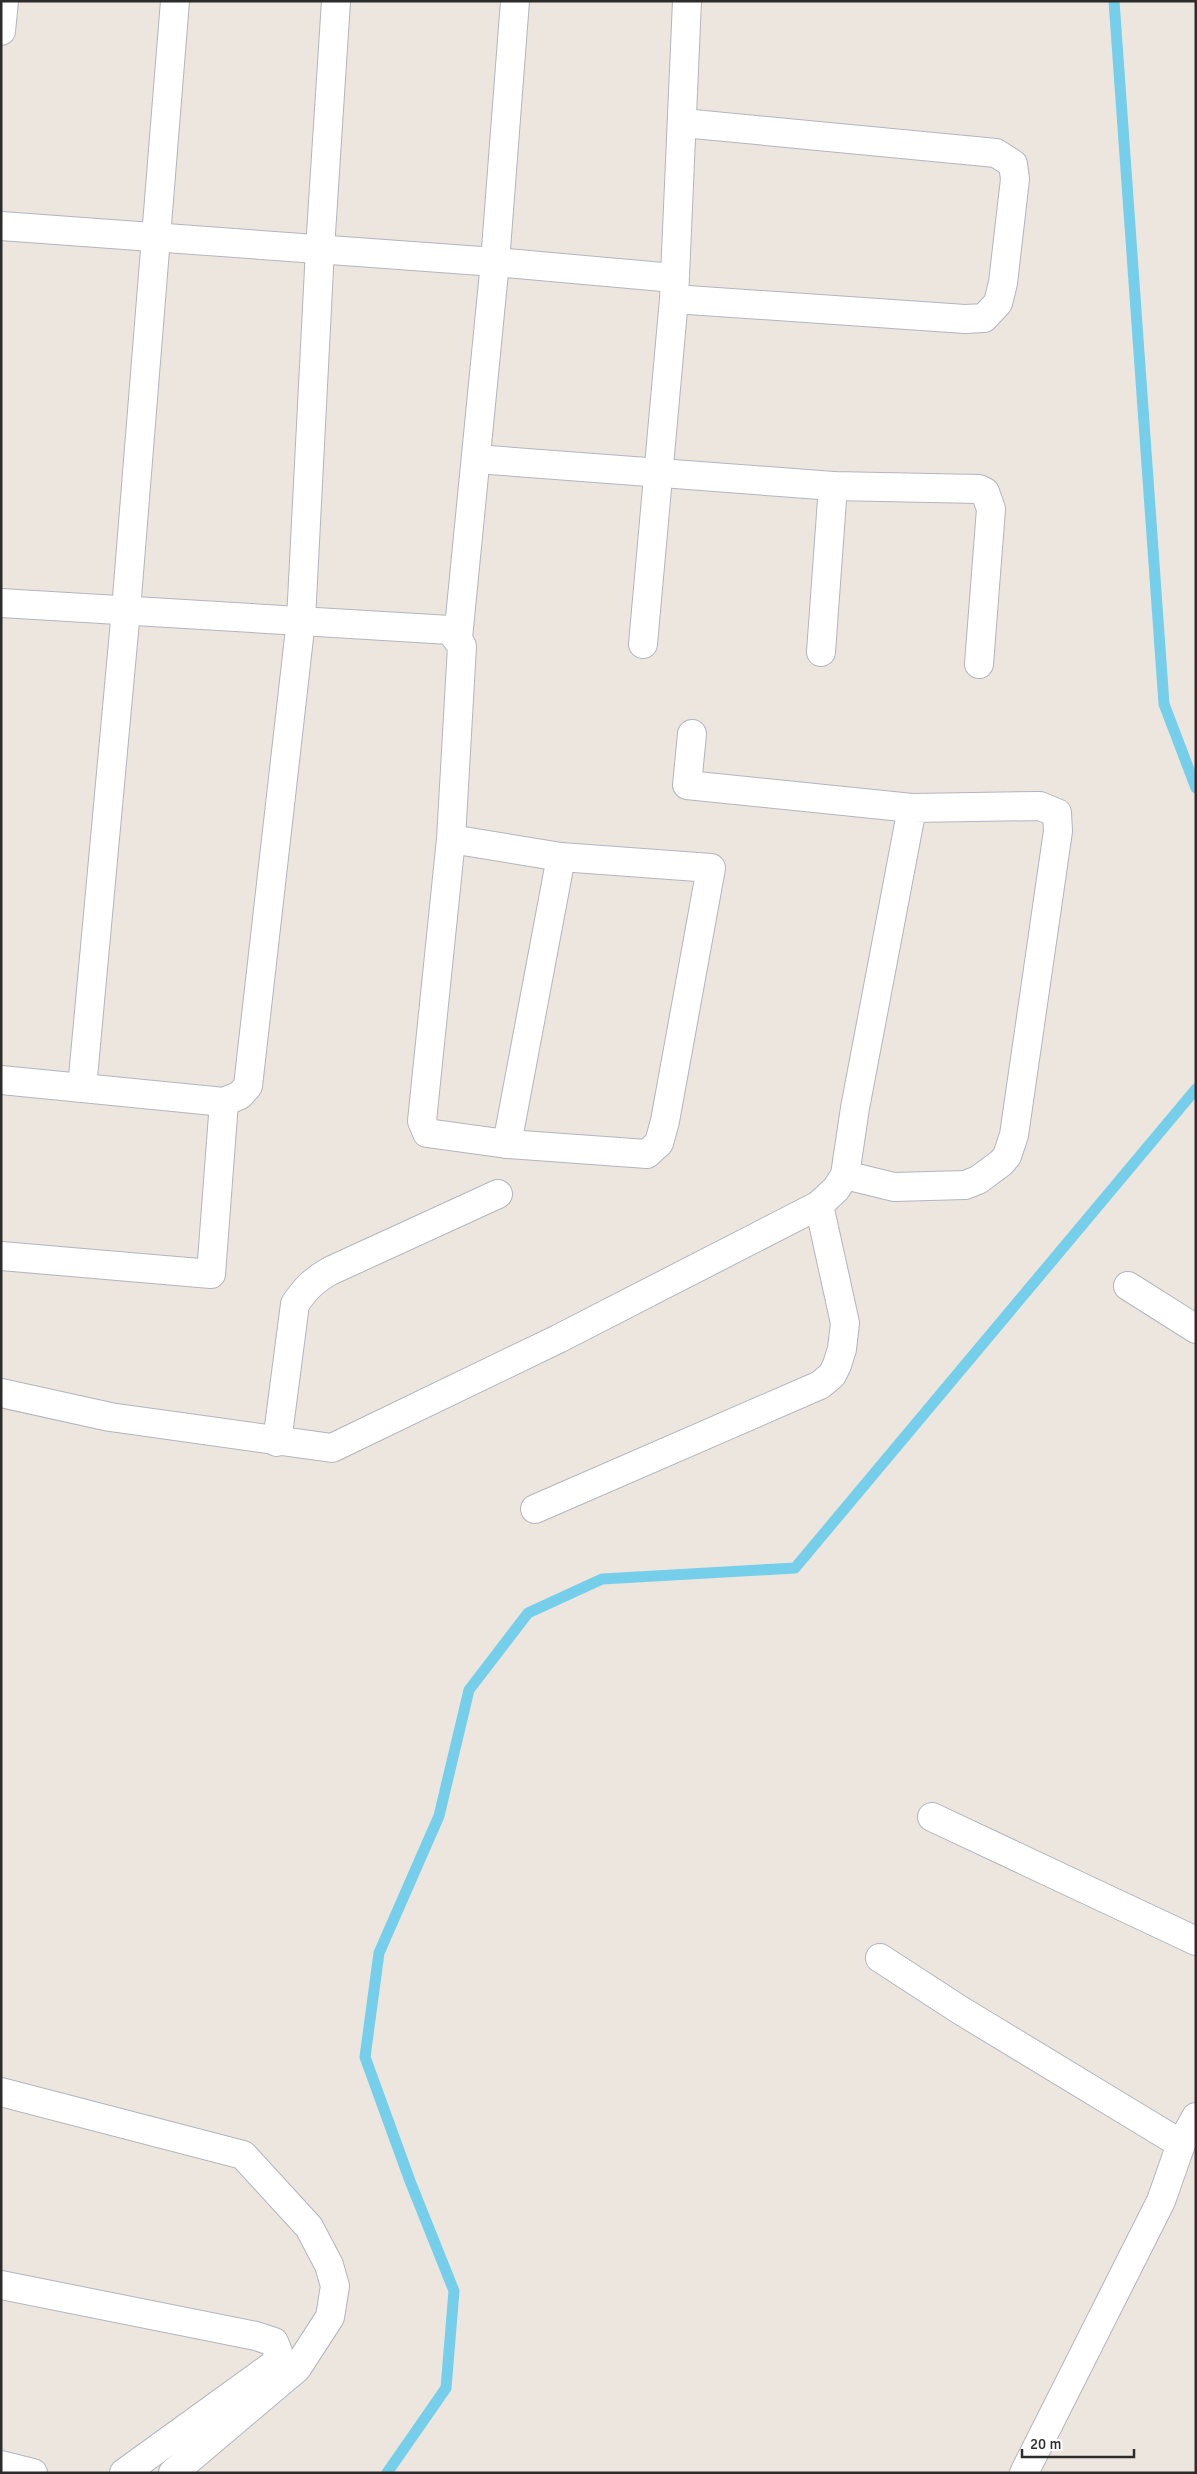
<svg xmlns="http://www.w3.org/2000/svg" width="1197" height="2474" font-family="Signika,sans-serif">
  <style>
    .lines { fill: none; stroke-linecap: round; stroke-linejoin: round }
    .stream { stroke: #76cfea; stroke-width: 11 }
    .minor-casing { stroke: #b2b5be; stroke-width: 30 }
    .minor { stroke: #fff; stroke-width: 28 }
  </style>
  <rect width="100%" height="100%" fill="#ede6df"/>
  <g class="lines">
    <!-- stream -->
    <g class="stream">
      <path d="M 1114,1 L 1164,704 L 1196,788"/>
      <path d="M 387,2473 L 446,2388 L 454,2291 L 410,2181 L 365,2057 L 379,1953 L 439,1816 L 469,1690 L 528,1613 L 602,1579 L 795,1568 L 1196,1089"/>
    </g>
    <!-- minor casing -->
    <g class="minor-casing">
      <g id="minor">
        <path d="M 1,31 L 4,1"/>
        <path d="M 1,226 L 495,262 L 674,278"/>
        <path d="M 674,299 L 965,319 L 984,318 L 998,303 L 1003,283 L 1015,179 L 1013,164 L 996,153 L 683,123"/>
        <path d="M 476,459 L 833,486 L 979,489 L 985,492 L 991,509 L 979,664"/>
        <path d="M 1,603 L 450,630 L 462,646 L 451,839 L 422,1121 L 427,1133 L 507,1144 L 647,1154 L 659,1143 L 665,1121 L 711,868 L 561,857 L 451,839"/>
        <path d="M 458,638 L 495,262 L 515,1"/>
        <path d="M 643,644 L 674,299 L 687,1"/>
        <path d="M 821,652 L 833,486"/>
        <path d="M 692,734 L 687,785 L 912,808"/>
        <path d="M 1,1080 L 224,1102"/>
        <path d="M 82,1088 L 126,610 L 175,1"/>
        <path d="M 507,1144 L 561,857"/>
        <path d="M 1,1256 L 211,1274 L 224,1102 L 240,1095 L 248,1086 L 301,620 L 320,249 L 336,1"/>
        <path d="M 1128,1286 L 1196,1329"/>
        <path d="M 1,1393 L 110,1417 L 332,1448 L 558,1339 L 819,1205 L 836,1189 L 845,1175 L 855,1108 L 912,808 L 1040,806 L 1057,813 L 1058,831 L 1014,1135 L 1007,1156 L 1001,1163 L 978,1180 L 965,1185 L 894,1187 L 845,1175"/>
        <path d="M 277,1442 L 295,1304 C 305,1289 314,1280 330,1271 L 498,1194"/>
        <path d="M 535,1509 L 820,1385 L 832,1375 L 837,1365 L 842,1349 L 845,1323 L 819,1205"/>
        <path d="M 932,1817 L 1196,1941"/>
        <path d="M 880,1958 L 960,2010 L 1181,2144"/>
        <path d="M 1,2092 L 243,2155 L 309,2227 L 329,2265 L 335,2286 L 330,2317 L 297,2368 L 173,2473"/>
        <path d="M 1,2285 L 256,2336 L 274,2342 L 278,2352 L 276,2363 L 124,2473"/>
        <path d="M 1,2465 L 33,2473"/>
        <path d="M 1024,2473 L 1161,2201 L 1181,2144 L 1196,2117"/>
      </g>
    </g>
    <!-- minor -->
    <use href="#minor" class="minor"/>
  </g>
  <!-- border -->
  <rect width="1197" height="2474" fill="none" stroke="#2c2c2c" stroke-width="5"/>
  <!-- scale -->
  <path d="M1022 2449v8h112v-8" fill="none" stroke="#2c2c2c" stroke-width="2.5"/>
  <text x="1030" y="2449" font-size="15" fill="#2c2c2c" stroke="#ffffff" stroke-width="4" paint-order="stroke">20 m</text>
</svg>
